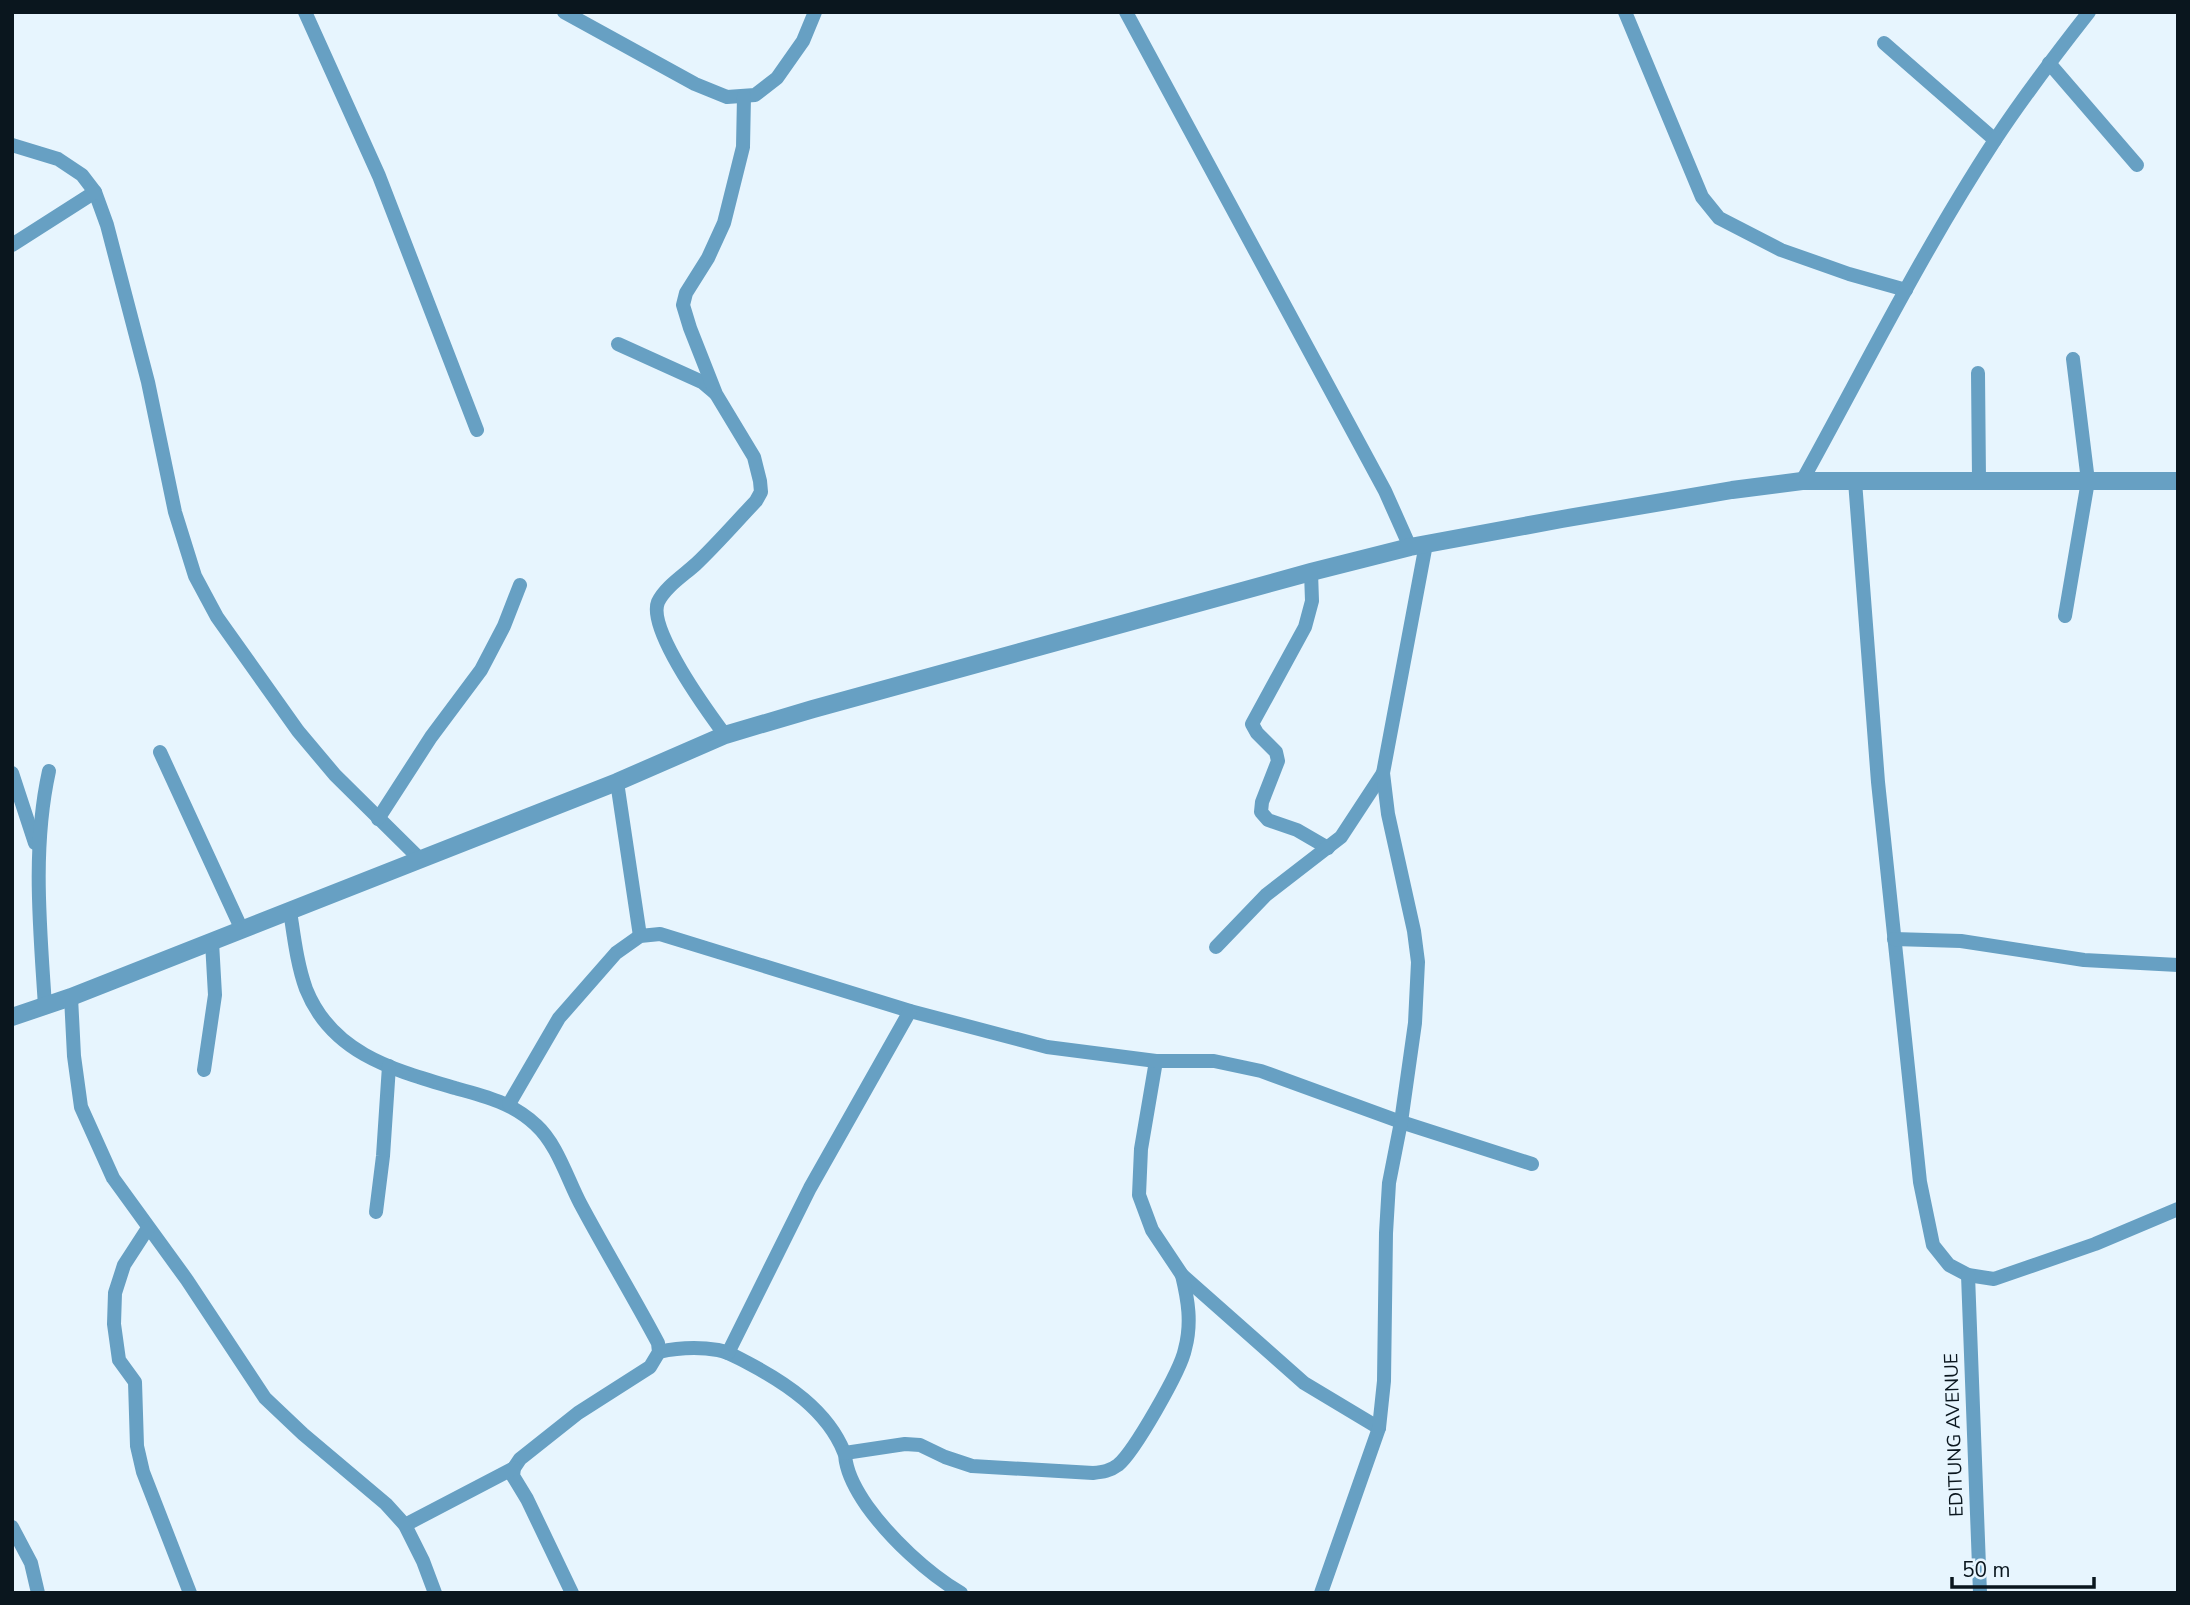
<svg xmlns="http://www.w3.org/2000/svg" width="2190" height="1605" font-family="'Nunito Sans',sans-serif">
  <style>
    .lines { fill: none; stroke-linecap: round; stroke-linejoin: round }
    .minor { stroke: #67a0c3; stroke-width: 14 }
    .tertiary { stroke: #67a0c3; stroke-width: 18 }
    .labels { text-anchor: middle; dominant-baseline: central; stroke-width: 5; stroke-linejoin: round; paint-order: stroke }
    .street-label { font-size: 19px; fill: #0a161e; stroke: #e7f5fe }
  </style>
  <rect width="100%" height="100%" fill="#e7f5fe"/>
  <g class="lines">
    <!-- minor -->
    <g class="minor">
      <path d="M 305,12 L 379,176 L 477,430"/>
      <path d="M 564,12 L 695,84 L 727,97 L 755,95 L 777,78 L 803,41 L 815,12"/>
      <path d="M 1126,12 L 1385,491 L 1410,547"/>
      <path d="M 1625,12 L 1702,197 L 1719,218 L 1781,250 L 1849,274 L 1906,290"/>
      <path d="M 1884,43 L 1995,140"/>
      <path d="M 2049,63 L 2137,165"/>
      <path d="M 12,145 L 58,159 L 82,175 L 95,192 L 107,225 L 148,382 L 175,512 L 195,576 L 217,617 L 298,731 L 335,775 L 421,860"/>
      <path d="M 12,245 L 95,192"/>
      <path d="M 618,344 L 702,382 L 715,393"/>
      <path d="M 1978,373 L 1979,480"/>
      <path d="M 1802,481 C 1865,367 1923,250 1995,140 C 2024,96 2056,54 2089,12"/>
      <path d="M 1855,481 L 1878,782 L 1920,1182 L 1933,1245 L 1949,1265 L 1968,1275 L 1994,1279 L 2095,1244 L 2178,1209"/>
      <path d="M 1311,572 L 1312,601 L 1305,627 L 1252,724 L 1257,733 L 1276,752 L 1278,761 L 1262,802 L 1261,812 L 1268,820 L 1297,830 L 1328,848"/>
      <path d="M 2065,616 L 2088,481 L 2073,359"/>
      <path d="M 725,735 C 708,712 647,629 658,602 C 665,587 684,575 696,564 C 717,544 736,522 756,501 L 761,492 L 760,481 L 754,457 L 716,394 L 690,328 L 683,305 L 686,293 L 708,258 L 724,223 L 743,147 L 744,96"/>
      <path d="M 160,752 L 242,930"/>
      <path d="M 12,773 L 35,843"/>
      <path d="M 617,782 L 640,936"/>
      <path d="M 378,819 L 431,737 L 481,670 L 504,626 L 520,585"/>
      <path d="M 290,911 C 294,937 297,964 306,989 C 332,1054 394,1070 455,1088 C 485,1096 513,1103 536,1125 C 557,1144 567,1178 580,1203 C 605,1250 633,1296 658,1343 L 659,1352 L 650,1367 L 578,1413 L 520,1459 L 514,1468 L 513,1476 L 527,1499 L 572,1593"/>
      <path d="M 1894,939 L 1961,941 L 2084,960 L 2178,965"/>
      <path d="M 1216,947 L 1266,895 L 1341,837 L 1383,773"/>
      <path d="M 71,997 L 74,1056 L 81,1107 L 113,1178 L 187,1280 L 265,1398 L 303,1434 L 386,1504 L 405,1525 L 423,1561 L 435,1593"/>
      <path d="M 45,1006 C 40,928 32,848 49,771"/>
      <path d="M 1156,1061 L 1141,1149 L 1139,1195 L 1152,1230 L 1182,1275 L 1304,1383 L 1379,1428"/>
      <path d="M 204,1070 L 215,995 L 212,942"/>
      <path d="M 509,1104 L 559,1018 L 616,953 L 640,936 L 660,934 L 910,1011 L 1047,1047 L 1156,1061 L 1214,1061 L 1261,1071 L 1401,1122 L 1532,1164"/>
      <path d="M 376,1212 L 383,1156 L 389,1066"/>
      <path d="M 148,1228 L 124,1265 L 115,1293 L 114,1324 L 119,1360 L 135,1382 L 137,1446 L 143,1472 L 190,1593"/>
      <path d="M 1968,1275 L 1980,1593"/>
      <path d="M 659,1352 C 677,1348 699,1347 718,1350 C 729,1352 738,1358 748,1363 C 786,1383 827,1410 844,1452 C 846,1456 845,1458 846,1462 C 849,1478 858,1493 867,1506 C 890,1538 927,1573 961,1593"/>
      <path d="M 728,1353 L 810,1188 L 910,1011"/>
      <path d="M 845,1453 L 905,1444 L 920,1445 L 945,1457 L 972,1466 L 1093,1473 C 1103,1472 1110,1471 1118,1465 C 1134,1452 1181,1370 1185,1349 C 1192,1323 1188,1300 1182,1275"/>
      <path d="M 405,1525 L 514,1468"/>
      <path d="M 12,1527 L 31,1563 L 38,1593"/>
      <path d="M 1321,1593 L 1379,1428 L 1384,1381 L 1386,1233 L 1389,1183 L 1401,1122 L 1415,1023 L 1418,962 L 1414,931 L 1388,814 L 1383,773 L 1426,544"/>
    </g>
    <!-- tertiary -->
    <path class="tertiary" d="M 12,1017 L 71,997 L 617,782 L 725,735 L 813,709 L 1311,572 L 1410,547 L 1562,519 L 1732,490 L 1802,481 L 2178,481"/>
  </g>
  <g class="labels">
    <!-- street labels -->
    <g class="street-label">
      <text transform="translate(1954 1435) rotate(-92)">EDITUNG AVENUE</text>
    </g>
  </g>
  <!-- border -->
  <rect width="2190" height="1605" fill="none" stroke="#0a161e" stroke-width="28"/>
  <!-- scale -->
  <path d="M1952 1577v10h142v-10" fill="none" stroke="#0a161e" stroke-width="3.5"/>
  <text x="1962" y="1577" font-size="21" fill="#0a161e" stroke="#e7f5fe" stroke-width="5" paint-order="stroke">50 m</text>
</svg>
